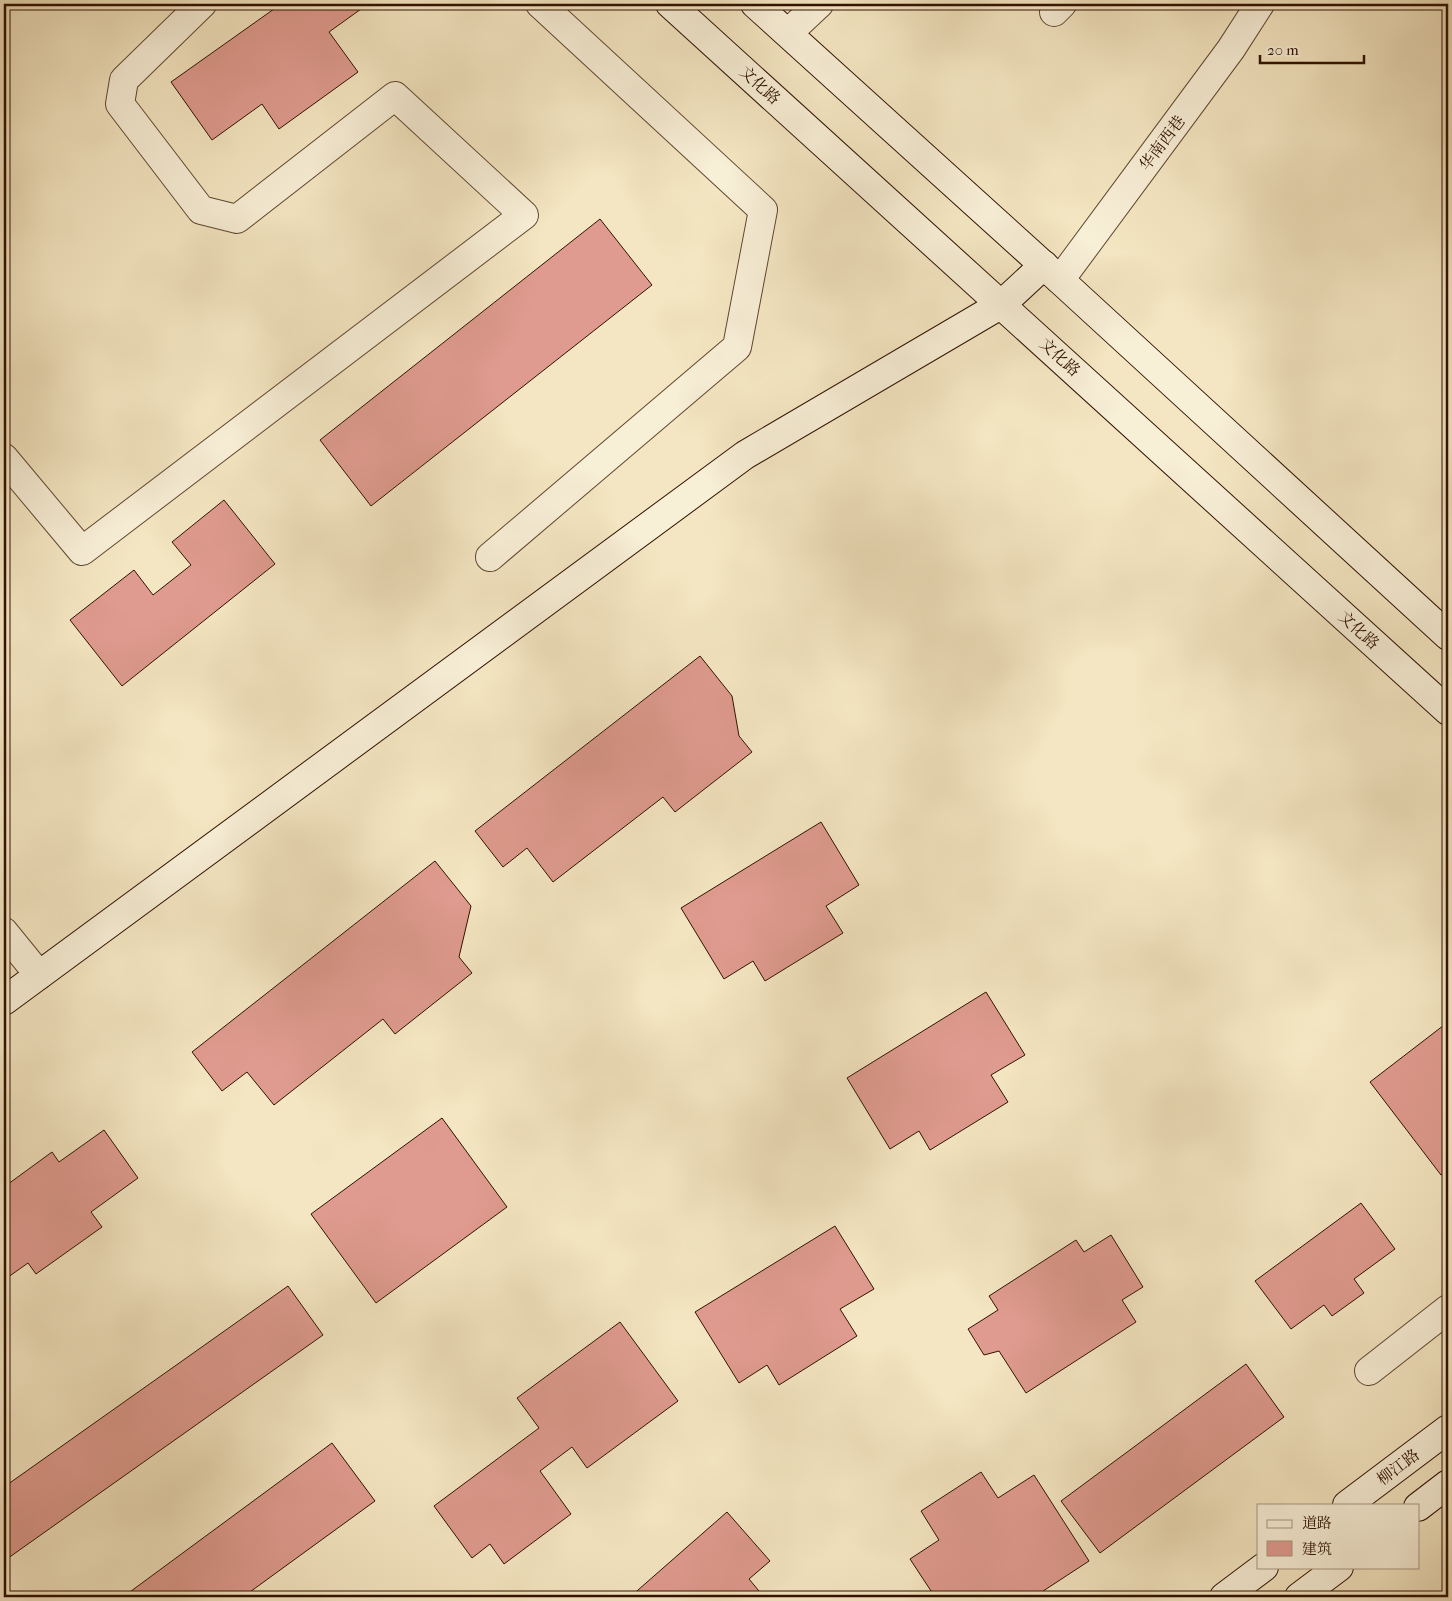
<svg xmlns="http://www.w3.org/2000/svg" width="1452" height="1601" font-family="'IM FELL French Canon','Noto Serif SC',serif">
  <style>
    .building { fill: #df9b8f; stroke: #301200 }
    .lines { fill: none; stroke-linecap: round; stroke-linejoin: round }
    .street-casing { stroke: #614730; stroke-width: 30 }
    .secondary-casing { stroke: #301200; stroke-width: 30 }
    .street { stroke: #f8efd7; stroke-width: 28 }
    .secondary { stroke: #f8efd7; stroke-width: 28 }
    .labels { text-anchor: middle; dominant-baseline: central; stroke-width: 4; stroke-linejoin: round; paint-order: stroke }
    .street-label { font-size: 16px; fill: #301200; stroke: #f8efd7 }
  </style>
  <rect width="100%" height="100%" fill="#f4e6c2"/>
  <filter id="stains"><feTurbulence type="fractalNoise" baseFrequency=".004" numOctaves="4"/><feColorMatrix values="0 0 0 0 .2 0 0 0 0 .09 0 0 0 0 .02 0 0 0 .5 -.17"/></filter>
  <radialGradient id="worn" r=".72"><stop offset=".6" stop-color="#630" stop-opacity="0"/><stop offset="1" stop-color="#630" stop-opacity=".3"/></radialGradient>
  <!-- building -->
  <g class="building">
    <path d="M 281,4 L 368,4 L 329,32 L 358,72 L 279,129 L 262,104 L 212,140 L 171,82 Z"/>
    <path d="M 600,219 L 652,285 L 371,506 L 320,440 Z"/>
    <path d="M 224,500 L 275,564 L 122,686 L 70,620 L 134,570 L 153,595 L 191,565 L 172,542 Z"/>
    <path d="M 700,656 L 732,696 L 739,736 L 752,752 L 675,812 L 663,797 L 553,882 L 527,848 L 503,867 L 475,831 Z"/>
    <path d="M 821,822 L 859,885 L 826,906 L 843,933 L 765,981 L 753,961 L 724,979 L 681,908 Z"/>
    <path d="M 435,861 L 471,906 L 459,957 L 472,973 L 395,1034 L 383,1019 L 274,1105 L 247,1072 L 222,1091 L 192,1052 Z"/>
    <path d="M 986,992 L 1025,1055 L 991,1075 L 1008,1102 L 930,1150 L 919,1131 L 890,1149 L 847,1078 Z"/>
    <path d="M 1448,1022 L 1448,1170 L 1441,1175 L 1370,1082 Z"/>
    <path d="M 442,1118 L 507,1207 L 376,1303 L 311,1214 Z"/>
    <path d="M 104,1130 L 138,1178 L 91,1212 L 102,1227 L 36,1274 L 28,1263 L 4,1280 L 4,1204 L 10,1200 L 4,1192 L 4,1187 L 52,1152 L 59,1162 Z"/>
    <path d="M 1361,1203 L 1395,1249 L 1354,1279 L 1364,1293 L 1332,1316 L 1324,1305 L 1291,1329 L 1255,1281 Z"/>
    <path d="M 835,1226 L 874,1289 L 840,1309 L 857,1336 L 779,1385 L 767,1365 L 739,1383 L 695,1312 Z"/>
    <path d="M 1111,1235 L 1143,1287 L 1122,1300 L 1136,1322 L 1026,1393 L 999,1351 L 984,1355 L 968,1329 L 998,1310 L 989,1296 L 1076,1240 L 1084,1252 Z"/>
    <path d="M 288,1286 L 323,1335 L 4,1561 L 4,1487 Z"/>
    <path d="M 620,1322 L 678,1401 L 587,1468 L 572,1447 L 540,1471 L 571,1514 L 504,1564 L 490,1544 L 472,1558 L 434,1506 L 539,1428 L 517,1398 Z"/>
    <path d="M 1246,1364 L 1284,1417 L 1100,1553 L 1061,1501 Z"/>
    <path d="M 332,1443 L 375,1501 L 243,1597 L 123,1597 Z"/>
    <path d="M 981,1472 L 998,1498 L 1034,1475 L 1089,1561 L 1034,1597 L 935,1597 L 910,1559 L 939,1540 L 921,1511 Z"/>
    <path d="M 727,1512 L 770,1561 L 749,1579 L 764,1597 L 630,1597 Z"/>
  </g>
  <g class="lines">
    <!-- street casing -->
    <g class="street-casing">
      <g id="street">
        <path d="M 1054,12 L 1062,4"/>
        <path d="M 788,33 L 819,4"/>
        <path d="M 1060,280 L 1231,49 L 1260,4"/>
        <path d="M 4,458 L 82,551 L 524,215 L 395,96 L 237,219 L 201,210 L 120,104 L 124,80 L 202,4"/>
        <path d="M 490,557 L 737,347 L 763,210 L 540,4"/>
        <path d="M 4,932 L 39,975"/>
        <path d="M 1369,1371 L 1448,1309"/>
      </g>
    </g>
    <!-- secondary casing -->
    <g class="secondary-casing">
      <g id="secondary">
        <path d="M 670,4 L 1448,711"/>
        <path d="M 755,4 L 1060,280 L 1448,636"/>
        <path d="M 4,1001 L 745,455 L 1002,304 L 1044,265"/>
        <path d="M 1347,1505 L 1448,1429"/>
        <path d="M 1418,1507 L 1448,1484"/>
        <path d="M 1224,1597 L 1264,1567"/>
        <path d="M 1299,1597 L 1339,1567"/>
      </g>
    </g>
    <!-- street -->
    <use href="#street" class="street"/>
    <!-- secondary -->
    <use href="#secondary" class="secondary"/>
  </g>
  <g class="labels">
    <!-- street labels -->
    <g class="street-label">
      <text transform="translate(760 85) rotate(42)">文化路</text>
      <text transform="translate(1162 143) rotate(-53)">华南西巷</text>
      <text transform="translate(1060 357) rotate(42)">文化路</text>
      <text transform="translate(1359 630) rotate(42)">文化路</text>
      <text transform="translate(1398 1467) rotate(-37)">柳江路</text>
    </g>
  </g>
  <!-- margin -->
  <rect width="1452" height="1601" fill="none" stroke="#f4e6c2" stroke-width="20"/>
  <rect x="5" y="5" width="1442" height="1591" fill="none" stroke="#301200" stroke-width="2.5"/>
  <rect x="10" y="10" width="1432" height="1581" fill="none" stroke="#301200"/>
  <!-- legend -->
  <rect x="1257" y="1504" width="162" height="65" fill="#f8efd7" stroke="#a89781"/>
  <rect x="1267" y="1520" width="25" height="8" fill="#f8efd7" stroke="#a89781"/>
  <text x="1302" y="1528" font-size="15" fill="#301200">道路</text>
  <rect x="1267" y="1541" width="25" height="15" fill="#df9b8f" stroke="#a89781"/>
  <text x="1302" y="1554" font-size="15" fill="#301200">建筑</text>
  <!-- scale -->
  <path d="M1260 55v8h104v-8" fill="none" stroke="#301200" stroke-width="2.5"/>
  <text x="1267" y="55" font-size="15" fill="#301200" stroke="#f8efd7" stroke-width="4" paint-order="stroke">20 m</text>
  <rect width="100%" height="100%" filter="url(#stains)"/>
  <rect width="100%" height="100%" fill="url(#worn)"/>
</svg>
